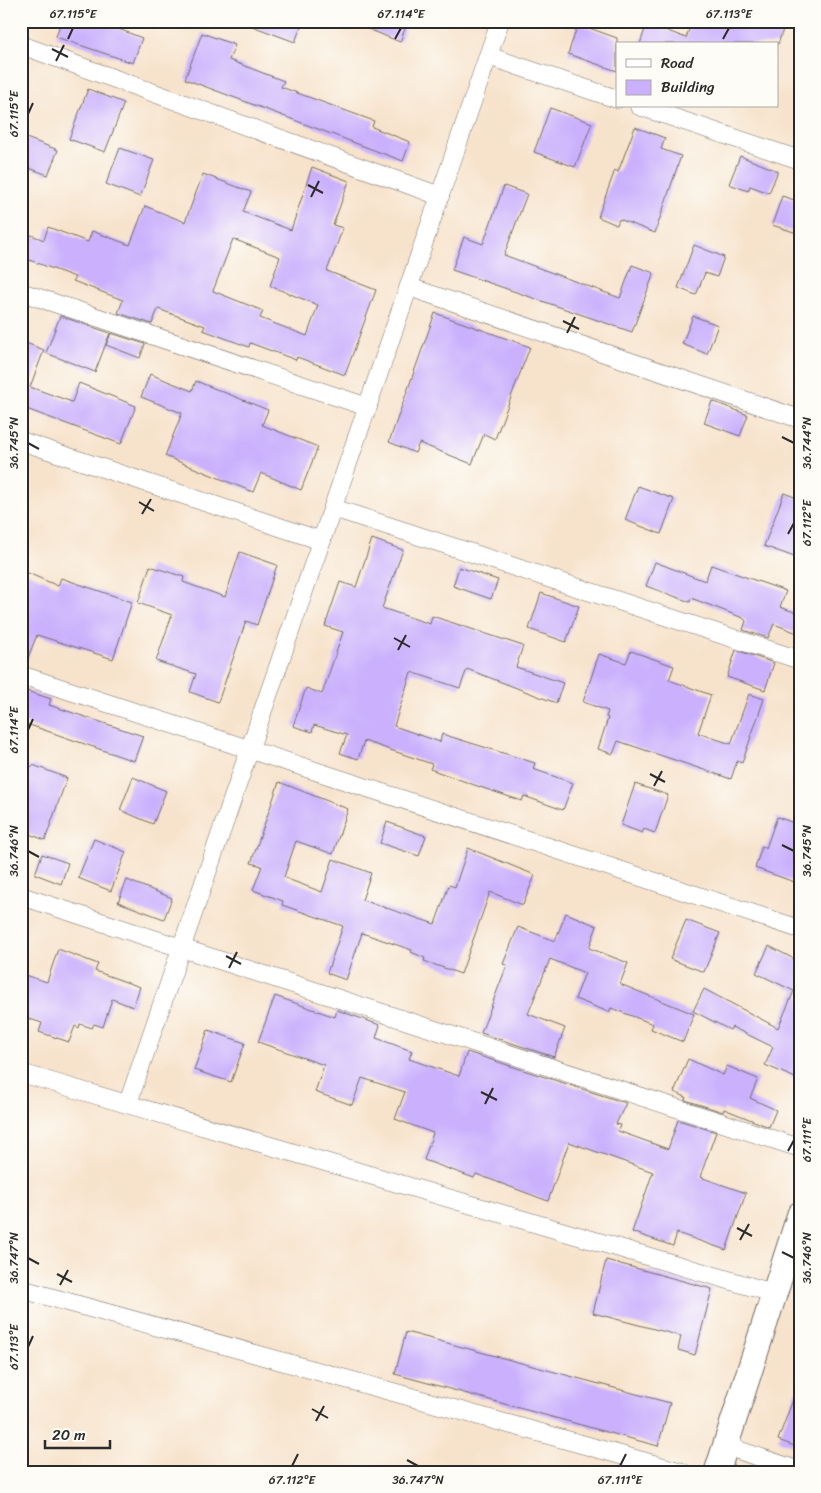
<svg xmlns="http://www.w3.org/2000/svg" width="821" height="1493" font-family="Sriracha,sans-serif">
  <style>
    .building { fill: #cbb1fd; fill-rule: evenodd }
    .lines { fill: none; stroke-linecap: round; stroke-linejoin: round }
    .street-casing { stroke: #726b63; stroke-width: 19 }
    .secondary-casing { stroke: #726b63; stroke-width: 27 }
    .street { stroke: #fff; stroke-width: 18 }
    .secondary { stroke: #fff; stroke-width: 25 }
    .ticks { fill: none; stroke: #2b2b2b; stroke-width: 2 }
    .neatline { fill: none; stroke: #2b2b2b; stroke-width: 2 }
    .ticks-label { font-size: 12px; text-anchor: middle; fill: #2b2b2b }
  </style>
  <rect width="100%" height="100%" fill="#fdfcf7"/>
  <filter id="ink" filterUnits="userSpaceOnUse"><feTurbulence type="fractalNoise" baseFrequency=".02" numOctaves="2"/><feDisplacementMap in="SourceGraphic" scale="10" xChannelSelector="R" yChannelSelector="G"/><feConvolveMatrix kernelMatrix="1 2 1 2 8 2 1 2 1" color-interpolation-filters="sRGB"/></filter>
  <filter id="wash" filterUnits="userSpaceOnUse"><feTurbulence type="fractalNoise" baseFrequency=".0096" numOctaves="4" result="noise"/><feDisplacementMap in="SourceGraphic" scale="20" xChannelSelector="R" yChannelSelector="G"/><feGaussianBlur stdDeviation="1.12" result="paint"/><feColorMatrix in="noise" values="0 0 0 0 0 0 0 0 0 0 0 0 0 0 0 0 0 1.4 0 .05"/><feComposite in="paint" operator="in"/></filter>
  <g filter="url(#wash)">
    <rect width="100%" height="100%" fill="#f7e3cc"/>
    <g id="blocks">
      <!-- building -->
      <g class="building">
        <path d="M 61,21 L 98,21 L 142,38 L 133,63 L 56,37 Z"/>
        <path d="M 244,21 L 303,21 L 295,42 L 244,23 Z"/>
        <path d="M 349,21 L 408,21 L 400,42 Z"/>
        <path d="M 692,21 L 786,21 L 778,44 L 640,44 L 647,23 L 686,38 Z"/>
        <path d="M 578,24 L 617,38 L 617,71 L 568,54 Z"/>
        <path d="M 202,33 L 235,45 L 229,60 L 284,81 L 281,87 L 374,121 L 372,127 L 410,142 L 403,161 L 185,79 Z"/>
        <path d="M 88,89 L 124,103 L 105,152 L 69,139 Z"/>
        <path d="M 550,108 L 592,123 L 575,167 L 534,152 Z"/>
        <path d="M 635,127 L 665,138 L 661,149 L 681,156 L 655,233 L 619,219 L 617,225 L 598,217 L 615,170 L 618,172 Z"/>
        <path d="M 21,136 L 58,150 L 48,175 L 21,165 Z"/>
        <path d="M 120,148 L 154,160 L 140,197 L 106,184 Z"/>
        <path d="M 740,156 L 778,171 L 769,193 L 750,186 L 748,191 L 729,184 Z"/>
        <path d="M 312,167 L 349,181 L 333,225 L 343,228 L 327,271 L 376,290 L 345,375 L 297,357 L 296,360 L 250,343 L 249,347 L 203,330 L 205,326 L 158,309 L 152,324 L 118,313 L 123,300 L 73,281 L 75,277 L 21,257 L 21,231 L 44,240 L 48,227 L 88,242 L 92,231 L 130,245 L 145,206 L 185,222 L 203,174 L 251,192 L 243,212 L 291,230 ZM 233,239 L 280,257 L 270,286 L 318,305 L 307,336 L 260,318 L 263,311 L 213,291 Z"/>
        <path d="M 504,186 L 527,194 L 504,255 L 620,298 L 632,265 L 654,273 L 632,332 L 452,270 L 464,237 L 483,244 Z"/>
        <path d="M 782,196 L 800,202 L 800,234 L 772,225 Z"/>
        <path d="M 694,245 L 724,257 L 717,277 L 705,273 L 696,295 L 678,288 Z"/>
        <path d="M 435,313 L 530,347 L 495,439 L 484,434 L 472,464 L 419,443 L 415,453 L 389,442 Z"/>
        <path d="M 60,316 L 110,333 L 95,372 L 46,353 Z"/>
        <path d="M 693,316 L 718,325 L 707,354 L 682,344 Z"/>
        <path d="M 111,333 L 145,344 L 140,358 L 106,345 Z"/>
        <path d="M 21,341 L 44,350 L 30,387 L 72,402 L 79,383 L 136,406 L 121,444 L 21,407 Z"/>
        <path d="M 150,374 L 192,391 L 196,381 L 268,410 L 262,425 L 318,447 L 301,490 L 261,473 L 253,492 L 165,456 L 182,413 L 141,397 Z"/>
        <path d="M 712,401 L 748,415 L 740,436 L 704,423 Z"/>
        <path d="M 638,486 L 674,499 L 661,534 L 625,520 Z"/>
        <path d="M 784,493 L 800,499 L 800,559 L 764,546 Z"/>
        <path d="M 372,539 L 403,550 L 382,608 L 430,624 L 432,616 L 523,646 L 516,667 L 563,683 L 556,703 L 467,669 L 460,688 L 411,672 L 394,726 L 440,742 L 442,734 L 535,763 L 533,769 L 573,783 L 563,810 L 524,796 L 522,801 L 480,787 L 430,769 L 432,764 L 364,741 L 358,759 L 340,753 L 347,735 L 314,725 L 312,732 L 293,726 L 306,688 L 322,694 L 343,632 L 325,626 L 340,582 L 356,587 Z"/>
        <path d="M 240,552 L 277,565 L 257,625 L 246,621 L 218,702 L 190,692 L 196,674 L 156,661 L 172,615 L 138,603 L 150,566 L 184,577 L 183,582 L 225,597 Z"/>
        <path d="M 655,562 L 705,581 L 711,565 L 786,591 L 780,607 L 800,614 L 800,634 L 774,624 L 768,638 L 743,630 L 746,621 L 743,618 L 691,598 L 690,602 L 646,586 Z"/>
        <path d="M 459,567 L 498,580 L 491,599 L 453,586 Z"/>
        <path d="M 21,570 L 58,586 L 61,578 L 132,602 L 113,659 L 37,635 L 25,665 L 21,665 Z"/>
        <path d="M 541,593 L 579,606 L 566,642 L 529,629 Z"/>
        <path d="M 736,650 L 774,663 L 765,690 L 727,677 Z"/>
        <path d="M 631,651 L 674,666 L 669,680 L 711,695 L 698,733 L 731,744 L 749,694 L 764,699 L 742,763 L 737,761 L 731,779 L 618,741 L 613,754 L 598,749 L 608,718 L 606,717 L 608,711 L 583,702 L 599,654 L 626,663 Z"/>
        <path d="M 21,689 L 51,699 L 49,705 L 143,736 L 134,761 L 21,722 Z"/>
        <path d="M 21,763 L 31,767 L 33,765 L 67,778 L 45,840 L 21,831 Z"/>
        <path d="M 133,777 L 166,791 L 153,824 L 120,810 Z"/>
        <path d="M 279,782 L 348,809 L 333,854 L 296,841 L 284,877 L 290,880 L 322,892 L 333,859 L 371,873 L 362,900 L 435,924 L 449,885 L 455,887 L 468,848 L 535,875 L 523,905 L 490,892 L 461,974 L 424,961 L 425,958 L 411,952 L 412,950 L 362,933 L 346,980 L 327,973 L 343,926 L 282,905 L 283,901 L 253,890 L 262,866 L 251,863 Z"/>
        <path d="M 635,784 L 668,795 L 655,833 L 644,829 L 642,833 L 621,825 Z"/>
        <path d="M 777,817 L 800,825 L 800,884 L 755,868 L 762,846 L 766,848 Z"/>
        <path d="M 387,822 L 426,836 L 419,856 L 380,843 Z"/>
        <path d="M 94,839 L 126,852 L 111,891 L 78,878 Z"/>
        <path d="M 42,854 L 68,863 L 61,884 L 35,874 Z"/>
        <path d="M 127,880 L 172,898 L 164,919 L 118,902 Z"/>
        <path d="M 566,913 L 597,926 L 589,948 L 628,963 L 620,984 L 694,1014 L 683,1042 L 651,1029 L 653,1024 L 611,1008 L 609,1012 L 575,999 L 585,973 L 550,959 L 528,1014 L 565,1028 L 554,1057 L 481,1033 L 507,965 L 503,964 L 518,927 L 555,941 Z"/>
        <path d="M 686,920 L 720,933 L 704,972 L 670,959 Z"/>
        <path d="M 769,946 L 800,962 L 800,1080 L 765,1065 L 773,1047 L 732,1027 L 730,1030 L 693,1011 L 704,989 L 778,1028 L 794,991 L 756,973 Z"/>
        <path d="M 58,949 L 98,964 L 95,971 L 140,987 L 133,1007 L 112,999 L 103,1027 L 94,1024 L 92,1028 L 80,1024 L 79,1028 L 75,1026 L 69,1042 L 39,1032 L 42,1023 L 21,1016 L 21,974 L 47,982 Z"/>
        <path d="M 275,996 L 335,1017 L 337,1010 L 380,1025 L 376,1038 L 412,1051 L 409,1059 L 459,1076 L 467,1052 L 626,1103 L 616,1124 L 620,1125 L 618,1131 L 668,1149 L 678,1120 L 716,1132 L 700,1177 L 746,1193 L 726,1250 L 677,1233 L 673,1246 L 632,1232 L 653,1172 L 569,1142 L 548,1201 L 476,1174 L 474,1178 L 424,1160 L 433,1133 L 395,1119 L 405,1092 L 362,1078 L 352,1105 L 315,1092 L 324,1065 L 258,1042 Z"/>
        <path d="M 208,1030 L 245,1043 L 231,1082 L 194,1070 Z"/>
        <path d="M 688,1059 L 723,1075 L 727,1066 L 758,1079 L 750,1098 L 776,1110 L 769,1127 L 724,1109 L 723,1112 L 685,1100 L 686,1097 L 674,1092 Z"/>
        <path d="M 606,1260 L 712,1289 L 695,1355 L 678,1350 L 681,1336 L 593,1313 Z"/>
        <path d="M 406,1332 L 670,1403 L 658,1446 L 395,1374 Z"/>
        <path d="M 798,1386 L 800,1386 L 800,1448 L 778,1440 Z"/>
      </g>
    </g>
  </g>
  <g filter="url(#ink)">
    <use href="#blocks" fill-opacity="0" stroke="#726b63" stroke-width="1"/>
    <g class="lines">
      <!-- street casing -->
      <g class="street-casing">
        <g id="street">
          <path d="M 21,45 L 440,196"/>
          <path d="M 488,56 L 617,99"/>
          <path d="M 639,106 L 800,160"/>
          <path d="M 409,287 L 800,419"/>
          <path d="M 21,292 L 368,407"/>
          <path d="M 21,441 L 322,541"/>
          <path d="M 333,508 L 800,660"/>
          <path d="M 21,675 L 800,929"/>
          <path d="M 21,896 L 800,1148"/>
          <path d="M 21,1073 L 773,1293"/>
          <path d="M 128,1103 L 500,21"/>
          <path d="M 21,1289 L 682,1472"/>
          <path d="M 726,1446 L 800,1471"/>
        </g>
      </g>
      <!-- secondary casing -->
      <g class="secondary-casing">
        <path id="secondary" d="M 717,1472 L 800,1214"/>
      </g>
      <!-- street -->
      <use href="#street" class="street"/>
      <!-- secondary -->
      <use href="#secondary" class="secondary"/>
    </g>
  </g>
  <!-- ticks -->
  <path class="ticks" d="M 68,39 L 73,28M 395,39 L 401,28M 723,39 L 729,28M 52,49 L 68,57M 56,61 L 64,45M 28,114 L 33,103M 308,185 L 323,193M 311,197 L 319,181M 563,321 L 579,329M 567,333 L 575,317M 782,437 L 794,443M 28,443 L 39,449M 139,502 L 154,511M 142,514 L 151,499M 788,534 L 794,523M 394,638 L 410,647M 398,650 L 406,635M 28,730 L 33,719M 650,774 L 665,782M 654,786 L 662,771M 782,845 L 794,851M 28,851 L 39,857M 226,956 L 241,964M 229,968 L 237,952M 481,1092 L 497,1100M 485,1104 L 493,1088M 788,1151 L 794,1140M 737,1228 L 752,1236M 740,1240 L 749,1224M 782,1252 L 794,1258M 28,1258 L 39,1264M 57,1274 L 72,1282M 60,1285 L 68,1270M 28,1347 L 33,1336M 312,1409 L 328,1418M 316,1421 L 324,1406M 407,1460 L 418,1466M 292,1466 L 298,1454M 620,1466 L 626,1454"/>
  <!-- margin -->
  <rect width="821" height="1493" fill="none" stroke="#fdfcf7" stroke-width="55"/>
  <!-- legend -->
  <rect x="616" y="42" width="162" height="65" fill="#fdfcf7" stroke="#a9a8a5"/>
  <rect x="626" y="59" width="25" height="8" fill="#ffffff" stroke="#a9a8a5"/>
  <text x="661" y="68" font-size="15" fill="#2b2b2b">Road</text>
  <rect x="626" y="80" width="25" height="15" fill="#cbb1fd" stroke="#a9a8a5"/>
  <text x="661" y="92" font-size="15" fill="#2b2b2b">Building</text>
  <!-- scale -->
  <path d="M45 1440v8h65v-8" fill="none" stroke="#2b2b2b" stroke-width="2.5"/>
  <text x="52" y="1440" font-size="15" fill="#2b2b2b" stroke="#fdfcf7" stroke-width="4" paint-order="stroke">20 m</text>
  <rect x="28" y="28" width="766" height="1438" class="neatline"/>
  <g class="ticks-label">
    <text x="73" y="18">67.115°E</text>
    <text x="401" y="18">67.114°E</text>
    <text x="729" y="18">67.113°E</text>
    <text transform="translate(14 114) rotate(-90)" y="4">67.115°E</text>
    <text transform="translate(807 443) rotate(-90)" y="4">36.744°N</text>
    <text transform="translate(14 443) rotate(-90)" y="4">36.745°N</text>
    <text transform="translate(807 523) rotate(-90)" y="4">67.112°E</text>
    <text transform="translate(14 730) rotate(-90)" y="4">67.114°E</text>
    <text transform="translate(807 851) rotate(-90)" y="4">36.745°N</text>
    <text transform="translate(14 851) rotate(-90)" y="4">36.746°N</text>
    <text transform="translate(807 1140) rotate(-90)" y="4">67.111°E</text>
    <text transform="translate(807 1258) rotate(-90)" y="4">36.746°N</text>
    <text transform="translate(14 1258) rotate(-90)" y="4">36.747°N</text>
    <text transform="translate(14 1347) rotate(-90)" y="4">67.113°E</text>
    <text x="292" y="1484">67.112°E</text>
    <text x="418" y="1484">36.747°N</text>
    <text x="620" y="1484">67.111°E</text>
  </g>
</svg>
